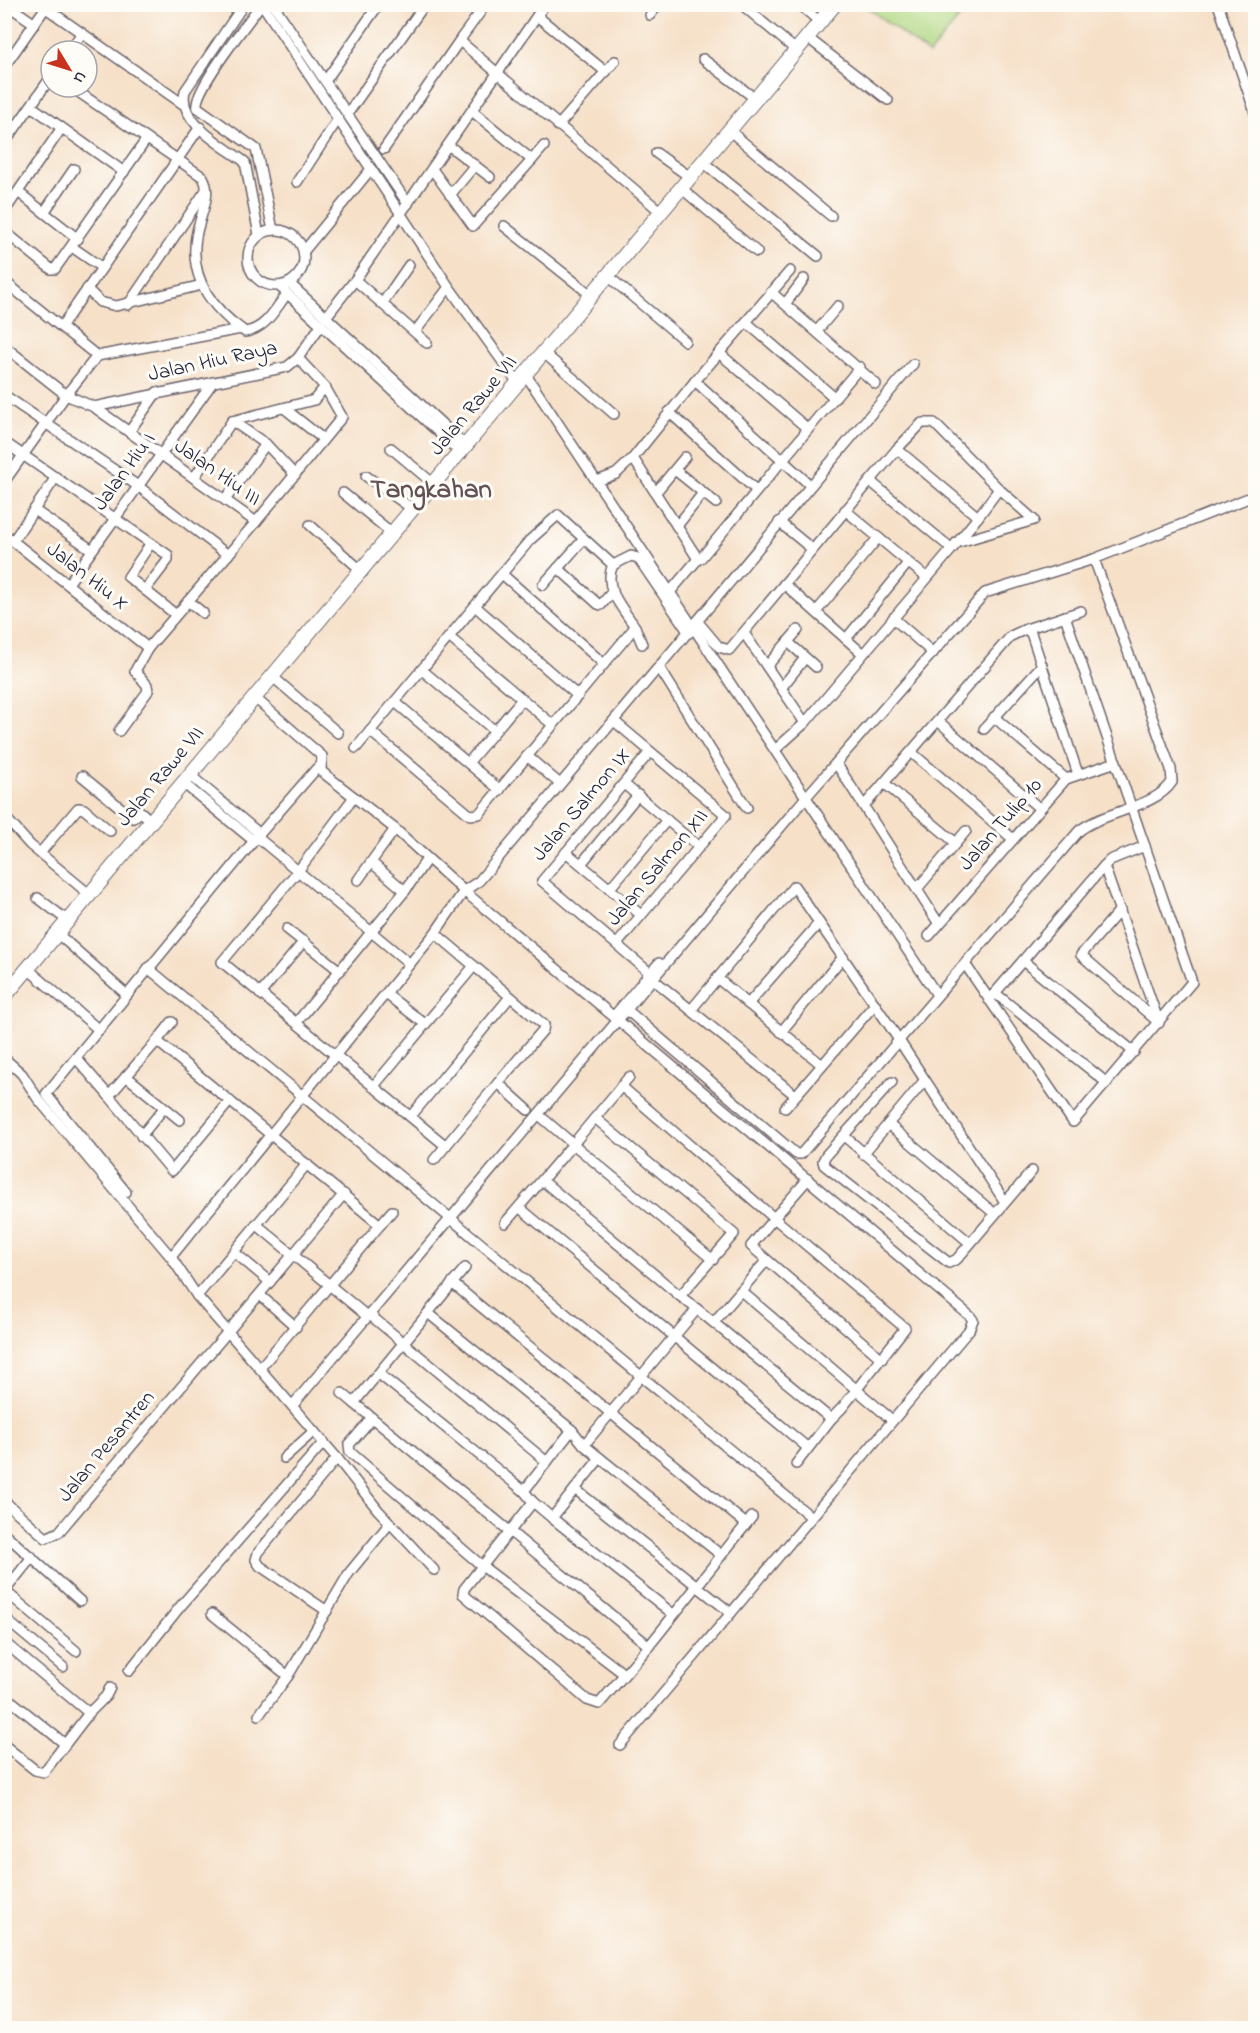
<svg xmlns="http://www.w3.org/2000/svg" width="1260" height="2033" font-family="'Indie Flower',sans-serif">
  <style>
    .green { fill: #b1d882; stroke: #6a7d5e; stroke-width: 1.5 }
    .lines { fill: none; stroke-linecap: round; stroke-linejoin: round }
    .street-casing { stroke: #6c646c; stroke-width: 12 }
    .secondary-casing { stroke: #6c646c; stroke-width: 16 }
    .street { stroke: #fff; stroke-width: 9 }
    .secondary { stroke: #fff; stroke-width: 14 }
    .labels { text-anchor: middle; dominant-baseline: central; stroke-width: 6; stroke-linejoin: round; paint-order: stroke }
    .street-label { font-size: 21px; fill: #22223b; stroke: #fdfcf7 }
    .district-label { font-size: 27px; font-weight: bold; fill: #645156; stroke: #fdfcf7 }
  </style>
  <rect width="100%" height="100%" fill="#fdfcf7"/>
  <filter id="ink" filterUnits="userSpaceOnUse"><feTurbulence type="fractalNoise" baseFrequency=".0167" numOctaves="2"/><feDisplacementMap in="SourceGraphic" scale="12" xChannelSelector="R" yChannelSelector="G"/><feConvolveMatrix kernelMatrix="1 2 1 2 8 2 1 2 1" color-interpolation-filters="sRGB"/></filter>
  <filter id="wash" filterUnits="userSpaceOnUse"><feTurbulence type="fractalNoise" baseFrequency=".008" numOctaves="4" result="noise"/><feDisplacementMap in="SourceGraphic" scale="24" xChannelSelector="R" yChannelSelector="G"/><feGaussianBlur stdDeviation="1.35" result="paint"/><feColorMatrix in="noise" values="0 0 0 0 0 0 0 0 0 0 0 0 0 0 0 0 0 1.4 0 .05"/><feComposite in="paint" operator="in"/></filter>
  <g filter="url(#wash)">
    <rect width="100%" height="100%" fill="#f6e0c8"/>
    <!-- green -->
    <path class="green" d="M 864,5 L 942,5 L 959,18 L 929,54 Z"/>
  </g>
  <g filter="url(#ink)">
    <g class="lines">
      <!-- street casing -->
      <g class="street-casing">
        <g id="street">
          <path d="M 6,4 L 35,24"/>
          <path d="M 244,4 L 185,91 C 177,122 224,146 245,162 L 259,235"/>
          <path d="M 261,4 C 248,23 194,89 197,107 L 256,149 L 273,230"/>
          <path d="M 262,4 L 449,287 L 518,383"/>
          <path d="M 273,4 L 408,204"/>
          <path d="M 481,4 L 481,11 L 462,37 L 461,42 L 661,212"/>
          <path d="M 741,4 L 797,51"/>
          <path d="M 799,4 L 821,23"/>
          <path d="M 1218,4 L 1256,115"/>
          <path d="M 46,8 L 183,104"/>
          <path d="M 650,15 L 659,4"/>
          <path d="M 537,16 L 606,72"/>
          <path d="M 808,38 L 888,100"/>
          <path d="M 69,51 L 82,33"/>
          <path d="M 703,59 L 757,100"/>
          <path d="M 4,67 L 48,4"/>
          <path d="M 326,80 L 379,4"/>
          <path d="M 71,87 L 203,177 C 211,192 204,206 200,221 C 185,266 204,302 241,329"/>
          <path d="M 31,106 L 124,172"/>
          <path d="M 348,113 L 425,4"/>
          <path d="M 558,126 L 615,61"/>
          <path d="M 730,131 L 831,216"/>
          <path d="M 4,144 L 51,77"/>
          <path d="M 448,145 L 490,177"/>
          <path d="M 384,149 L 462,37"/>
          <path d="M 656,153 L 690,177"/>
          <path d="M 532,160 L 544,146"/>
          <path d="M 703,162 L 818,256"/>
          <path d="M 432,169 L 473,226 L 532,160 L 472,111"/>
          <path d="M 297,182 L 338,119"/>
          <path d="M 681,188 L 757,252"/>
          <path d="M 18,192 L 78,239"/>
          <path d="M 450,195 L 475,165"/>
          <path d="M 45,211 L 74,169"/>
          <path d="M 4,212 L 61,129"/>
          <path d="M 504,226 L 591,295"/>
          <circle cx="276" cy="258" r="28"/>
          <path d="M 4,231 L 51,269 L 55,269 L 146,140"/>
          <path d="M 72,247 L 101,267"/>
          <path d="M 304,251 L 371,169"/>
          <path d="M 790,271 L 695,381 L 633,458 L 698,559 L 701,558 L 860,367"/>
          <path d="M 608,276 L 685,341"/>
          <path d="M 355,280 L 427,343"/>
          <path d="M 4,281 L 97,356 L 66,395 L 4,482"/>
          <path d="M 289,283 L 467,447"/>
          <path d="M 279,286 L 462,454"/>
          <path d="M 87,289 L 100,302 L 116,306 L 202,285"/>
          <path d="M 771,292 L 876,384"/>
          <path d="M 382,304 L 409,265"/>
          <path d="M 785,304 L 804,279"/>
          <path d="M 128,305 L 206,190"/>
          <path d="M 326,317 L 355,280 L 545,4"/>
          <path d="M 746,322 L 835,398"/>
          <path d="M 61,327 L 200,127"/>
          <path d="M 817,331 L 838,306"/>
          <path d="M 415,332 L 449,287"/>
          <path d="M 4,346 L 66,395 L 94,407 L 256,522"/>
          <path d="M 544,353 L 614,414"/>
          <path d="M 719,353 L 808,429"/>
          <path d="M 97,356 L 241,329 L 245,332 C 266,329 275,309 287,294"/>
          <path d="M 526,375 L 937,995"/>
          <path d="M 695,381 L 810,485"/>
          <path d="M 4,395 L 138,486 L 228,555"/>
          <path d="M 94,407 L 287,367 L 298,358 L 321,325"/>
          <path d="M 284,408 L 323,439"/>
          <path d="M 669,412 L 756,490"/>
          <path d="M 232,421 L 266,444"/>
          <path d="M 129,432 L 157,392"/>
          <path d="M 4,442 L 168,555 L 168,560 L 145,590 L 176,615"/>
          <path d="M 391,448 L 435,485"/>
          <path d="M 675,470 L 716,503"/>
          <path d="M 366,476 L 414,510"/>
          <path d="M 194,478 L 232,421 L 314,400 L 325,387"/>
          <path d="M 597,481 L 616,474 L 633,458"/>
          <path d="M 870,481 L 952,549 L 978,517 L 897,449"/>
          <path d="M 656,492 L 685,457"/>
          <path d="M 343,493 L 393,534"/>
          <path d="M 225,500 L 266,444 L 295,475"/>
          <path d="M 34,510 L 92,550"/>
          <path d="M 845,510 L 927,578"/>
          <path d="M 779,522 L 812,549"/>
          <path d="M 310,525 L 363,572"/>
          <path d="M 677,526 L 703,493"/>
          <path d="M 4,534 L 148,648"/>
          <path d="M 584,539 L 558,568 L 598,604 L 601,605 L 613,591"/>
          <path d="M 13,541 L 56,477"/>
          <path d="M 956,543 L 1034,520 L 999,489"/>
          <path d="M 502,574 L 604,664"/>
          <path d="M 68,584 L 213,382"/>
          <path d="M 784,584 L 863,654"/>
          <path d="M 543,585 L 558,568"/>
          <path d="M 145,590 L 128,577 L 151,543"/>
          <path d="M 670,592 L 698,559"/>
          <path d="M 188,601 L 203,613"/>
          <path d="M 475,606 L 578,696"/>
          <path d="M 816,612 L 878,538"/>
          <path d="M 893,618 L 933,653"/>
          <path d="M 698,622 L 719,647 L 729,650 L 897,449 L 922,423 L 934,423 L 999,489 L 978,517"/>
          <path d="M 635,627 L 642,644"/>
          <path d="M 1026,629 L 1081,611"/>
          <path d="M 744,633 L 805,723"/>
          <path d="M 449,637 L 553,725"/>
          <path d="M 846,639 L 908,563"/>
          <path d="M 788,642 L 816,667"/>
          <path d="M 767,666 L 798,630"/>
          <path d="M 659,667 L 747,808"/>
          <path d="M 422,670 L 495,731"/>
          <path d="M 273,677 L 338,733"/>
          <path d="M 782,687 L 805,658"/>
          <path d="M 255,698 L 322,756 L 321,769"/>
          <path d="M 395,702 L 500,790"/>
          <path d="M 994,717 L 1066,779"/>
          <path d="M 614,721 L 726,815 L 617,944"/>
          <path d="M 938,721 L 1039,808"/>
          <path d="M 984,729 L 1042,665"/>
          <path d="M 119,731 L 148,691 L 147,685 L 135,671 L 148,648 L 256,522 L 342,417 L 325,387 L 298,358"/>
          <path d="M 370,731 L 470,815 L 479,814 L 635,627 C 623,608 602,588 613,565"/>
          <path d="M 356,748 L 530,540 L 558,515 L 613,565 L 631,556 L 638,558 L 689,633"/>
          <path d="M 776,749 L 805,723 L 952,549"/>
          <path d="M 650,752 L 542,881 L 650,973 L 659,963"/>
          <path d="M 911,752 L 1013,839"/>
          <path d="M 527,756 L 560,784"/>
          <path d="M 468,763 L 522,699"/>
          <path d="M 836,763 L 939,924"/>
          <path d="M 190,775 L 260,834"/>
          <path d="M 82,776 L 133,818 L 141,812 L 151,821"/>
          <path d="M 183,783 L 254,841"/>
          <path d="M 884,783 L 956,843"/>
          <path d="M 624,784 L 699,847"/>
          <path d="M 354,797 L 298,871 L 222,962 L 446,1146"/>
          <path d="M 864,806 L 1011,636 L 1026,629 L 1031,633 L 1078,774"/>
          <path d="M 4,816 L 30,845 L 89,894"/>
          <path d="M 257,837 L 410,964"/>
          <path d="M 566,852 L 641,915"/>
          <path d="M 40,853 L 78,808 L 84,809 L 110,831"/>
          <path d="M 372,863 L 405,891"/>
          <path d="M 581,864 L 638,795"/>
          <path d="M 1104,866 L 1159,1023"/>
          <path d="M 358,880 L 395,829"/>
          <path d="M 610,888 L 667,820"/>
          <path d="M 917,889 L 966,831"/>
          <path d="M 38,898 L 68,921"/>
          <path d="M 1120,910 L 1081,955 L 1157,1021"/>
          <path d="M 287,929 L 340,971"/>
          <path d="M 435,933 L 544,1025 L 543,1030 L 498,1083 L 528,1110"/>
          <path d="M 59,935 L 127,995"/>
          <path d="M 929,936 L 1066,779 L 1116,762"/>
          <path d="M 1023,961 L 1134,1052"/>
          <path d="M 965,964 L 1073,1122 L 1192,982 L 1065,616"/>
          <path d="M 148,968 L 810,1516"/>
          <path d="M 28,969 L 99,1030"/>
          <path d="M 717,978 L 822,1065"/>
          <path d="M 653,979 L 795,1095"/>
          <path d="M 995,993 L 1107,1083"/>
          <path d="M 260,994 L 304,941"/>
          <path d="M 386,994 L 425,1024"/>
          <path d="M 989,1000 L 1104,866 L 1110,860 L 1145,846"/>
          <path d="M 748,1004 L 819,923"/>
          <path d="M 627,1010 L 796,1154 L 801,1154 L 1079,831 C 1104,811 1155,808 1172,782 L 1171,769 L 1094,559"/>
          <path d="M 691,1010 L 794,886 L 889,1025 L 1005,1202"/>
          <path d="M 614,1016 L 650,973"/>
          <path d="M 297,1022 L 405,891 L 427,859"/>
          <path d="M 781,1032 L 843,957"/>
          <path d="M 157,1041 L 172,1022"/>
          <path d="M 4,1058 L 22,1074 L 38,1099 L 171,1257 L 197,1296 L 337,1458 L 378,1510 L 434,1570"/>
          <path d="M 76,1058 L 109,1096"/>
          <path d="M 126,1076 L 180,1120"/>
          <path d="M 892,1082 L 826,1155 L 823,1161 L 824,1165 L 949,1263 L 957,1259 L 1032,1171"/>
          <path d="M 621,1086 L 774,1218 L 751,1246 L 882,1359"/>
          <path d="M 373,1087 L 474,966"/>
          <path d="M 230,1101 L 172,1171 L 109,1096 L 157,1041 L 380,1225 L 260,1368"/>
          <path d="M 785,1108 L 875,1004"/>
          <path d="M 539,1115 L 573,1144 L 629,1077"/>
          <path d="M 411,1116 L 510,997"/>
          <path d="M 595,1118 L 734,1234 L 680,1296 L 697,1309 L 584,1445 L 572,1430 L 524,1491 L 533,1502 L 464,1589 L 463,1594 L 587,1700 L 599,1704 L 649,1646 L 752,1517"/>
          <path d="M 888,1124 L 995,1214"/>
          <path d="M 141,1136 L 164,1108"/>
          <path d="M 844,1136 L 970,1243"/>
          <path d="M 863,1154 L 924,1081"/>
          <path d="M 434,1160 L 498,1083"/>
          <path d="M 543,1181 L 680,1296"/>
          <path d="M 126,1192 L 46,1094 L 257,837 L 317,768 L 395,829 L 464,891 L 970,1316 L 973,1320 L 969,1330 L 620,1745"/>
          <path d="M 520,1208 L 808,1448"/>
          <path d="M 505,1223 L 573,1144 L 713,1260"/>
          <path d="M 256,1224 L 368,1317"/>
          <path d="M 380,1225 L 392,1211"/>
          <path d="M 234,1252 L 270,1282"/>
          <path d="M 171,1257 L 435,933 L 464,891 L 479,881 L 913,364"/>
          <path d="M 465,1268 L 354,1403 L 649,1646"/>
          <path d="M 452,1283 L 746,1524"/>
          <path d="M 741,1291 L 892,1420"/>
          <path d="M 197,1296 L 307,1164"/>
          <path d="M 261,1296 L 296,1327"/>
          <path d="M 697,1309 L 831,1419 L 842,1408 L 905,1328 L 774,1218 L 808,1179"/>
          <path d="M 428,1313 L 572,1430"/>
          <path d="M 370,1315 L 547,1462"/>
          <path d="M 714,1322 L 767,1260"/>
          <path d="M 379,1374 L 524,1491"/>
          <path d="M 342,1393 L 354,1403"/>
          <path d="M 293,1405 L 807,796 L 985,593 L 1094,559 L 1256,495"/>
          <path d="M 372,1418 L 349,1445 L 350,1452 L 482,1566 L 624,1674"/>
          <path d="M 584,1445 L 600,1458 L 575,1489 L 731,1613"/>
          <path d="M 284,1458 L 314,1431"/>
          <path d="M 600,1458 L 721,1555"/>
          <path d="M 796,1464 L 831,1419"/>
          <path d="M 575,1489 L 552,1518 L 673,1614"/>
          <path d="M 4,1501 L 46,1538 L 59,1532 L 344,1194"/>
          <path d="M 533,1502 L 552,1518"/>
          <path d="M 4,1533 L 80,1601"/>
          <path d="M 4,1590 L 76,1651"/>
          <path d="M 4,1592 L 32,1557"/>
          <path d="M 327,1611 L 260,1566 L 256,1560 L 258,1553 L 337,1458"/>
          <path d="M 212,1614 L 288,1676"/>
          <path d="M 4,1618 L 63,1667"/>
          <path d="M 4,1642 L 89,1713"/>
          <path d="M 129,1671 L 179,1608 L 324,1442"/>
          <path d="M 4,1695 L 65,1744"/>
          <path d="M 259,1715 L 288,1676 L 349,1573 L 390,1523"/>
          <path d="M 4,1745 L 35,1770 L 44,1772 L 89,1713 L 106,1696 L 110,1688"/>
        </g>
      </g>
      <!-- secondary casing -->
      <g class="secondary-casing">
        <path id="secondary" d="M 4,997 L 835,4"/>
      </g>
      <!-- street -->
      <use href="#street" class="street"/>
      <!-- secondary -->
      <use href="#secondary" class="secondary"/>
    </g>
  </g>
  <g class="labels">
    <!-- street labels -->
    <g class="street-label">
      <text transform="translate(213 362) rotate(-12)">Jalan Hiu Raya</text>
      <text transform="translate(474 406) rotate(-50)">Jalan Rawe VII</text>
      <text transform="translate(125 472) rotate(-54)">Jalan Hiu I</text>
      <text transform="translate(217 473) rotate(35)">Jalan Hiu III</text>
      <text transform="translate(87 577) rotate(38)">Jalan Hiu X</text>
      <text transform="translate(161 777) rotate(-50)">Jalan Rawe VII</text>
      <text transform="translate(582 805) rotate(-50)">Jalan Salmon IX</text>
      <text transform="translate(1001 825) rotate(-49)">Jalan Tulip 10</text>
      <text transform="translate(658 868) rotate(-50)">Jalan Salmon XII</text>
      <text transform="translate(107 1447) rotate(-50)">Jalan Pesantren</text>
    </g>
    <!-- district labels -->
    <g class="district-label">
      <text x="431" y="490">Tangkahan</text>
    </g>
  </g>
  <!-- margin -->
  <rect width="1260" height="2033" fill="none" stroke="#fdfcf7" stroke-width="24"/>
  <!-- north arrow -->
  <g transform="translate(69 69) rotate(128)"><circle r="28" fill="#fdfcf7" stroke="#a5a5ac" stroke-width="1.5"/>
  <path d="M0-4.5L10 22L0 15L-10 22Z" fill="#c8321e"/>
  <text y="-9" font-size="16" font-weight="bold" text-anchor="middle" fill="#22223b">U</text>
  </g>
</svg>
